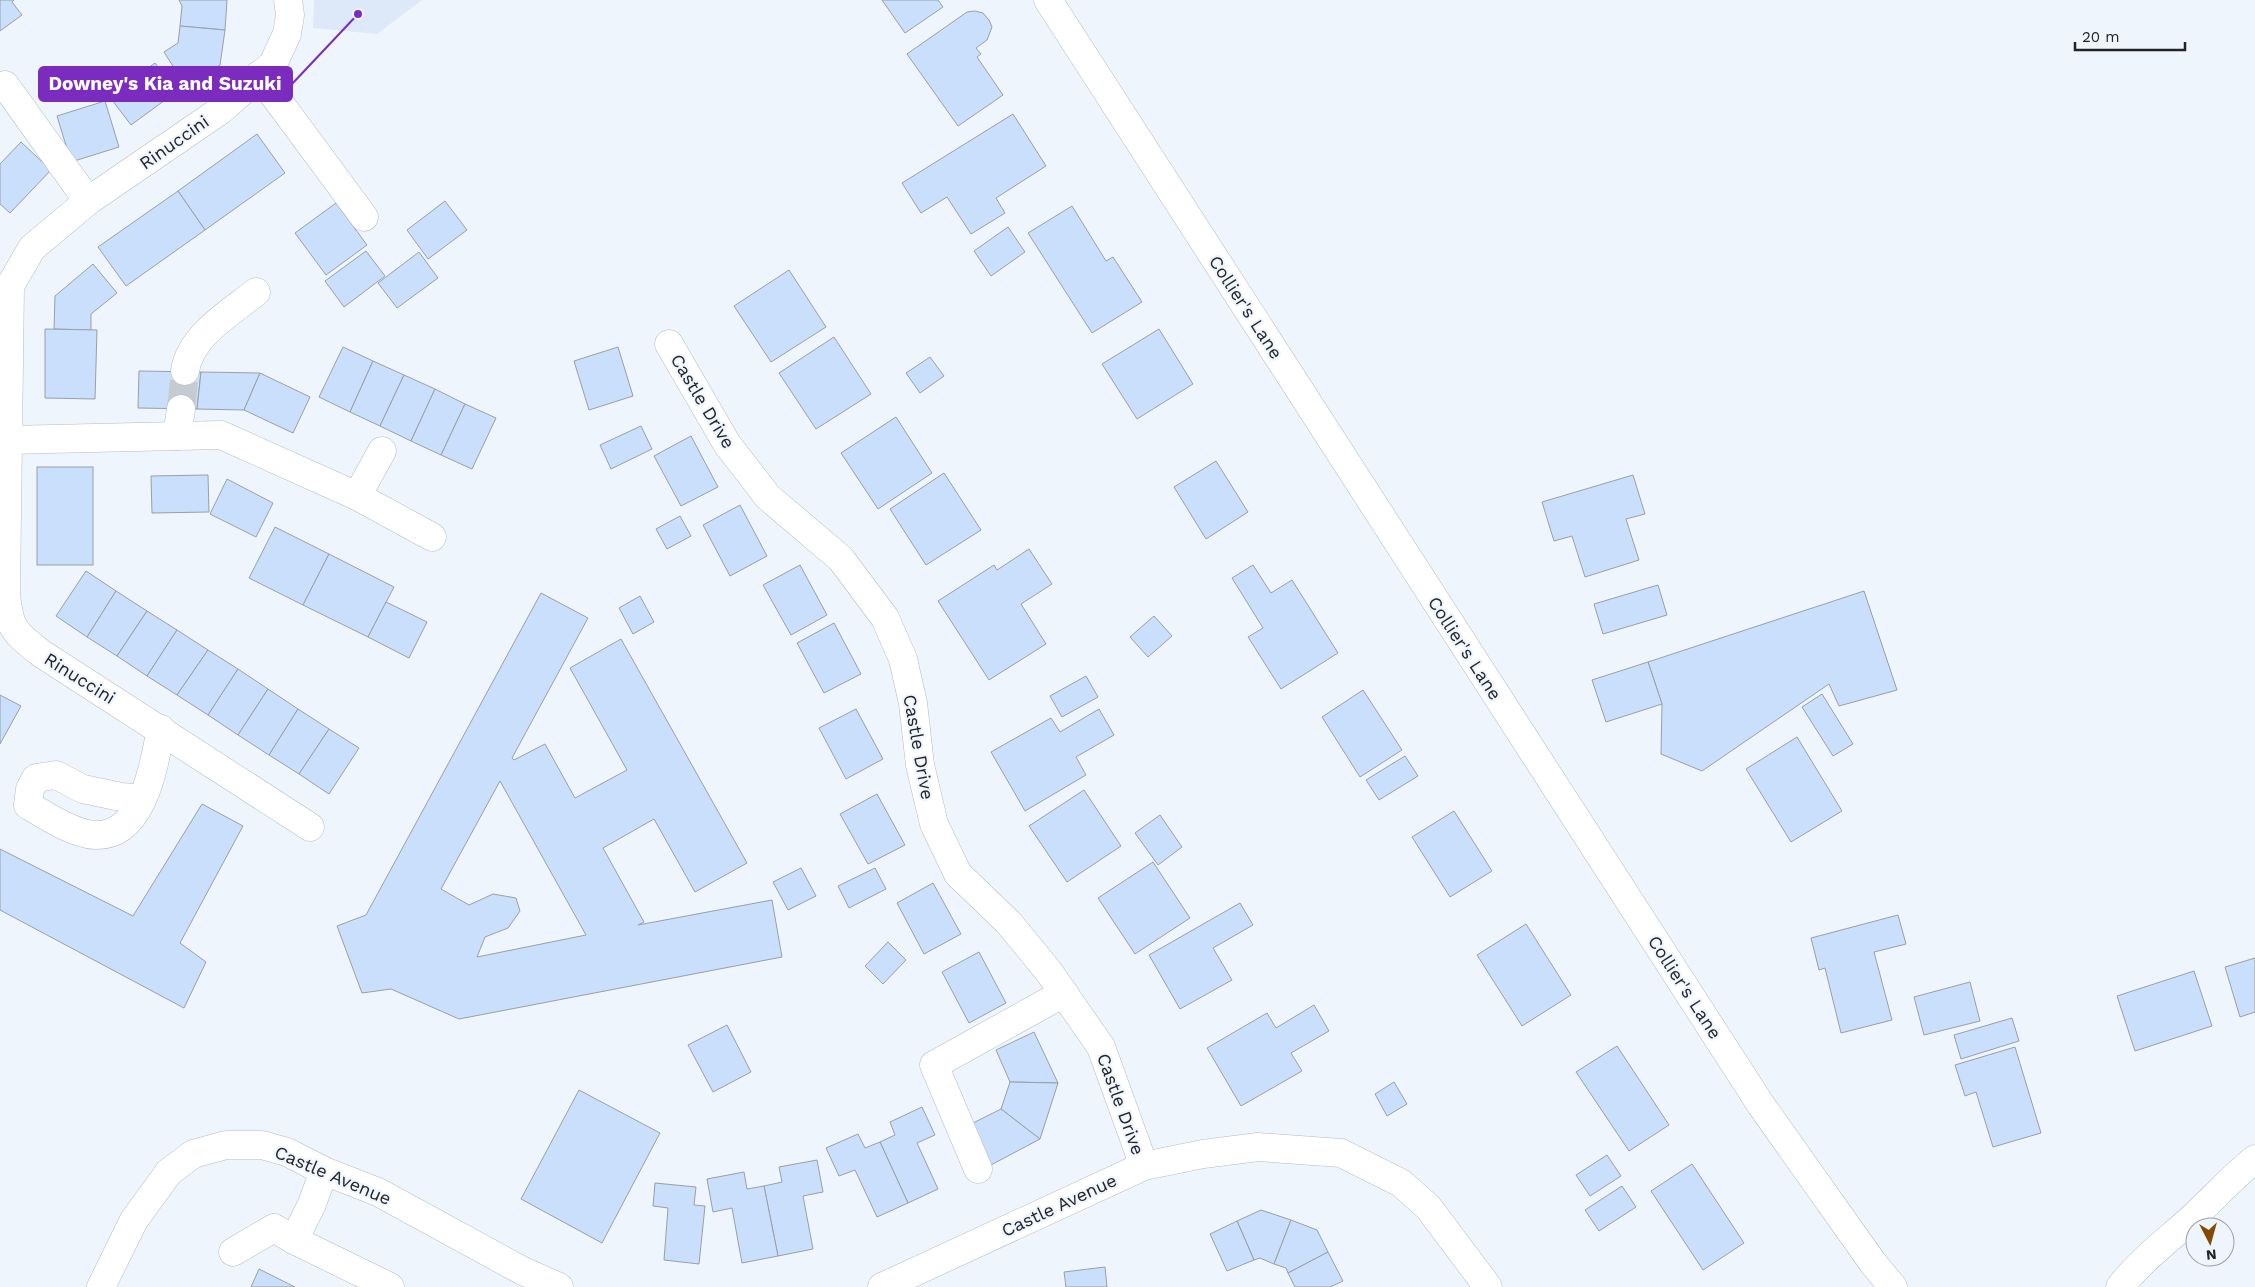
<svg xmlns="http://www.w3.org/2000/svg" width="2255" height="1287" font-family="'Work Sans',sans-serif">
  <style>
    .built { fill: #dde9f9 }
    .building { fill: #cadffb; stroke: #989fa9; fill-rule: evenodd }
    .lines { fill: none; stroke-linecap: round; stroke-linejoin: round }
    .minor-tunnel { stroke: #c6cbd2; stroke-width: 28; stroke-dasharray: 28 14; stroke-linecap: butt }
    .minor-casing { stroke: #b4bbc5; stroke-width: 29 }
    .minor { stroke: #fff; stroke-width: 28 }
    .labels { text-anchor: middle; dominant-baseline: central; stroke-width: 4.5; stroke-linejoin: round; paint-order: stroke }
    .street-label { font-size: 18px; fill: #212327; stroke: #eff5fd }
    .leader { fill: none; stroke: #7b2cbf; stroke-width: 2 }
    .callout-dot { fill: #7b2cbf; stroke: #eff5fd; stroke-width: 2 }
    .callout { fill: #7b2cbf; stroke: #7b2cbf; stroke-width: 2 }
    .callout-label { font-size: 19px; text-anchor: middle; font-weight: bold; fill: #fff }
  </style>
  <rect width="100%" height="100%" fill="#eff5fd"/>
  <!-- built -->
  <path class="built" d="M 314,0 L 422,0 L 377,34 L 313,28 Z"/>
  <!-- building -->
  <g class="building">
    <path d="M 0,0 L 14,0 L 12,2 L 22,15 L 0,31 Z"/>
    <path d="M 179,0 L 227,0 L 225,30 L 180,26 L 182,6 Z"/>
    <path d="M 882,0 L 938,0 L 943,7 L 905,33 Z"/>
    <path d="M 975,11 L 983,13 L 989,20 L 992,27 L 987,40 L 976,48 L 981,54 L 977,57 L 1003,95 L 958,126 L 907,54 L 967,12 Z"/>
    <path d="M 180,26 L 225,30 L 220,65 L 186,87 L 164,52 L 178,43 Z"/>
    <path d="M 155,63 L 176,92 L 131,125 L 109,96 Z"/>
    <path d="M 105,101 L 119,147 L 71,162 L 57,116 Z"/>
    <path d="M 1013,114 L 1046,166 L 996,198 L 1005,213 L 971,234 L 947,197 L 921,213 L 902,183 Z"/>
    <path d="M 257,134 L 285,173 L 205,230 L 178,191 Z"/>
    <path d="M 21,142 L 51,170 L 10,213 L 0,204 L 0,164 Z"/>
    <path d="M 178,191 L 205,230 L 126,286 L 98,247 Z"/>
    <path d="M 445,201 L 467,230 L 428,259 L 407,230 Z"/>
    <path d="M 336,203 L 367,245 L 326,275 L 295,233 Z"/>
    <path d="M 1072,206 L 1106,261 L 1113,257 L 1142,302 L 1092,333 L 1028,233 Z"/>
    <path d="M 1008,227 L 1025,252 L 991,276 L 974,251 Z"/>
    <path d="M 366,251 L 385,276 L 344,307 L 325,281 Z"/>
    <path d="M 419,252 L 438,278 L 397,308 L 378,283 Z"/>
    <path d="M 93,264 L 117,293 L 91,314 L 91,330 L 54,329 L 55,296 Z"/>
    <path d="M 789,270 L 826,327 L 771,362 L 734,306 Z"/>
    <path d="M 45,329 L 97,330 L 95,399 L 45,398 Z"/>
    <path d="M 1159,329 L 1193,384 L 1137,419 L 1102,364 Z"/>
    <path d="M 834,337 L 871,394 L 816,429 L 779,373 Z"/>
    <path d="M 343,347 L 373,361 L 350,412 L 319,397 Z"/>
    <path d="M 618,347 L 633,396 L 589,410 L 574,361 Z"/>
    <path d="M 930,357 L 944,376 L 920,393 L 906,373 Z"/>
    <path d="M 373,361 L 404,375 L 380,426 L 350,412 Z"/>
    <path d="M 139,371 L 201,372 L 197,409 L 138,408 Z"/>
    <path d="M 201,372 L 260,373 L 244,410 L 197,409 Z"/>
    <path d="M 260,373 L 310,397 L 293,433 L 244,410 Z"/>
    <path d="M 404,375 L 435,389 L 411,441 L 380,426 Z"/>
    <path d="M 435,389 L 465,404 L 441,455 L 411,441 Z"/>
    <path d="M 465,404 L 496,418 L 472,469 L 441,455 Z"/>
    <path d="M 896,417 L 932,473 L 878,509 L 841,453 Z"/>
    <path d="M 641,426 L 652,449 L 611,469 L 600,445 Z"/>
    <path d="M 691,436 L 718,487 L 681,506 L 654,456 Z"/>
    <path d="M 1216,461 L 1248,512 L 1206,539 L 1174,487 Z"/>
    <rect x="37" y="467" width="56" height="98"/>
    <path d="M 944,473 L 981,530 L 926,565 L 890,509 Z"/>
    <path d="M 208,475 L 209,512 L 152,513 L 151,476 Z"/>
    <path d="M 1633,475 L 1645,514 L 1626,519 L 1639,560 L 1585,577 L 1572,536 L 1554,541 L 1542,502 Z"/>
    <path d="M 227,479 L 273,503 L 256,537 L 210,514 Z"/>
    <path d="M 740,505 L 767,556 L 730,576 L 703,525 Z"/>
    <path d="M 680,516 L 691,536 L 667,549 L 656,529 Z"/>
    <path d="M 275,527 L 329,554 L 303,605 L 249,578 Z"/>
    <path d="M 1029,549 L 1052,584 L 1021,604 L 1046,644 L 989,680 L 938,601 L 994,565 L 997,570 Z"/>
    <path d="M 329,554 L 394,587 L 368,637 L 303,605 Z"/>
    <path d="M 800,565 L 827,615 L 791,635 L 763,585 Z"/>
    <path d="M 1253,565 L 1271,593 L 1292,580 L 1338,653 L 1281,689 L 1248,637 L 1263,628 L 1232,578 Z"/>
    <path d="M 86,571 L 116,591 L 87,637 L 56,616 Z"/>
    <path d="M 1658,585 L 1667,615 L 1603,634 L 1594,604 Z"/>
    <path d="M 116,591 L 147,611 L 117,656 L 87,637 Z"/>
    <path d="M 1864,591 L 1897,690 L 1839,706 L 1829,684 L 1702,771 L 1661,754 L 1662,704 L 1648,662 Z"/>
    <path d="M 541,593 L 588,618 L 512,758 L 514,760 L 545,744 L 575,798 L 627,770 L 570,668 L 621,639 L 747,863 L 695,892 L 654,819 L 603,848 L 644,922 L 638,925 L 772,900 L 782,957 L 459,1019 L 391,989 L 362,993 L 337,926 L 366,915 ZM 500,781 L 586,935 L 477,957 L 485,937 L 508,928 L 520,911 L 516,898 L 493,894 L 469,905 L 441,889 Z"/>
    <path d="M 640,596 L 654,622 L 633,634 L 619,608 Z"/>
    <path d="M 386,602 L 427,622 L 409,658 L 368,637 Z"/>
    <path d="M 147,611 L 177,630 L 147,676 L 117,656 Z"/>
    <path d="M 1154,616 L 1172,636 L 1148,657 L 1130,637 Z"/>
    <path d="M 834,623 L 861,674 L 824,693 L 797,643 Z"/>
    <path d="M 177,630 L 208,650 L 177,695 L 147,676 Z"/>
    <path d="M 208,650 L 238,669 L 208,715 L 177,695 Z"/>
    <path d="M 1648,662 L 1662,704 L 1606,722 L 1592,680 Z"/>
    <path d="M 238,669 L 268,689 L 238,735 L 208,715 Z"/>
    <path d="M 1086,676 L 1098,697 L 1062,717 L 1050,696 Z"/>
    <path d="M 268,689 L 298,709 L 269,755 L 238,735 Z"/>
    <path d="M 1363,690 L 1402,750 L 1360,777 L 1322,717 Z"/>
    <path d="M 1822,694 L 1853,744 L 1833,756 L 1802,707 Z"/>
    <path d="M 0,695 L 21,706 L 0,744 Z"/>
    <path d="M 298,709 L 329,729 L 299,774 L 269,755 Z"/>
    <path d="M 856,709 L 883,759 L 846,779 L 819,728 Z"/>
    <path d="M 1099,709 L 1114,735 L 1076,757 L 1086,775 L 1025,811 L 991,752 L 1051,718 L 1060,732 Z"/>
    <path d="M 329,729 L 359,748 L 329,794 L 299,774 Z"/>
    <path d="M 1797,737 L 1842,811 L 1791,842 L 1746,769 Z"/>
    <path d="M 1405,756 L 1418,776 L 1379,800 L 1366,780 Z"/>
    <path d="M 1084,790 L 1121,846 L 1067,882 L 1029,826 Z"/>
    <path d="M 877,794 L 905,845 L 868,864 L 840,814 Z"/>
    <path d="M 202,804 L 243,826 L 180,943 L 206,962 L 184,1008 L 0,910 L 0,849 L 133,916 Z"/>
    <path d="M 1454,811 L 1492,871 L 1450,897 L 1412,837 Z"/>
    <path d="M 1160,815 L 1182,847 L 1158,865 L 1135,833 Z"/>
    <path d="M 1153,862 L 1190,918 L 1135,954 L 1098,898 Z"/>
    <path d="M 801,868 L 816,896 L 788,910 L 773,882 Z"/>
    <path d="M 875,868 L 886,889 L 849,908 L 838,886 Z"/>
    <path d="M 933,883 L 961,934 L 924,954 L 897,903 Z"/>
    <path d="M 1240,903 L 1253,925 L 1213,948 L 1232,980 L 1180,1009 L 1149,955 Z"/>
    <path d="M 1898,915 L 1906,944 L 1874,952 L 1892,1020 L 1841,1033 L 1825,968 L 1819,970 L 1811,938 Z"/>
    <path d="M 1526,924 L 1571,995 L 1522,1026 L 1477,955 Z"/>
    <path d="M 888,942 L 906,960 L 883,984 L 865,966 Z"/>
    <path d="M 979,952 L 1006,1003 L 969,1023 L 942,972 Z"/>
    <path d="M 2255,958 L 2255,1012 L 2240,1017 L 2225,967 Z"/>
    <path d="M 2194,971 L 2212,1026 L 2135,1051 L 2117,996 Z"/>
    <path d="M 1970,982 L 1980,1021 L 1924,1035 L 1914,997 Z"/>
    <path d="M 1314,1005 L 1329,1031 L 1291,1053 L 1302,1071 L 1241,1106 L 1207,1048 L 1267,1013 L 1276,1028 Z"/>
    <path d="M 2012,1018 L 2019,1041 L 1961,1059 L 1954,1035 Z"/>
    <path d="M 727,1025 L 751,1072 L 713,1092 L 688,1045 Z"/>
    <path d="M 1034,1032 L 1058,1083 L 1010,1082 L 996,1050 Z"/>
    <path d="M 1617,1046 L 1669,1125 L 1629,1151 L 1576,1072 Z"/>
    <path d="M 2015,1047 L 2041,1133 L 1993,1147 L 1976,1092 L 1965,1096 L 1955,1065 Z"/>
    <path d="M 1010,1082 L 1058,1083 L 1040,1139 L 1001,1109 Z"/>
    <path d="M 1394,1082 L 1407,1104 L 1387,1116 L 1375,1094 Z"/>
    <path d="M 579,1090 L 660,1133 L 602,1243 L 521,1199 Z"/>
    <path d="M 922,1107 L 935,1135 L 917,1143 L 938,1189 L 908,1203 L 880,1142 L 895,1135 L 890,1122 Z"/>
    <path d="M 1001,1109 L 1040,1139 L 989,1166 L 969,1125 Z"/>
    <path d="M 858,1134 L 865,1148 L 880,1142 L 908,1203 L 877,1217 L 855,1170 L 839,1176 L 826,1148 Z"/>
    <path d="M 1607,1155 L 1621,1176 L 1590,1196 L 1576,1175 Z"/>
    <path d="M 817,1160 L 823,1192 L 803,1196 L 813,1249 L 778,1256 L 764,1186 L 782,1182 L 779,1167 Z"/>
    <path d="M 1692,1164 L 1744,1243 L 1703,1270 L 1651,1191 Z"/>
    <path d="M 744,1172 L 747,1189 L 764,1186 L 778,1256 L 742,1263 L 732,1208 L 713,1212 L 707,1179 Z"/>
    <path d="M 655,1183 L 696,1187 L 694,1205 L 705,1206 L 699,1264 L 664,1260 L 668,1208 L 653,1206 Z"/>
    <path d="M 1622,1186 L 1636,1207 L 1599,1231 L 1585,1210 Z"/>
    <path d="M 1261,1210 L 1291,1220 L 1274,1264 L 1260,1258 L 1254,1260 L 1237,1221 Z"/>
    <path d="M 1291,1220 L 1317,1230 L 1328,1252 L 1288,1273 L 1286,1268 L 1274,1264 Z"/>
    <path d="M 1237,1221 L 1254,1260 L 1227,1271 L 1210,1234 Z"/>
    <path d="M 1328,1252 L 1343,1281 L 1330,1287 L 1295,1287 L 1288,1273 Z"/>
    <path d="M 1105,1267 L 1107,1287 L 1066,1287 L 1064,1272 Z"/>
    <path d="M 259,1269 L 295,1287 L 251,1287 Z"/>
  </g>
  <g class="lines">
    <!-- minor-tunnel -->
    <path class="minor-tunnel" d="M 181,409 L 185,371"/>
    <!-- minor casing -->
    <g class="minor-casing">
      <g id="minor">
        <path d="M 288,0 L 290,15 L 287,34 L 273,64 L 221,110 L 88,201 L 32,248 L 10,286 L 6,593 C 9,629 14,632 42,654 L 310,827"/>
        <path d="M 1048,0 L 1761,1105 L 1873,1263 L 1893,1287"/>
        <path d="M 259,75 L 364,217"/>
        <path d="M 5,85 L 88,201"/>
        <path d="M 669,344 L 727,444 L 768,497 L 841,559 L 885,618 L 903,659 L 913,703 L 920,765 L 934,824 L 958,874 L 1008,922 L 1049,972 L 1101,1047 L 1144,1166"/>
        <path d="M 185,371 C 190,336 230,313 256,292"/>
        <path d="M 177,436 L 181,409"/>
        <path d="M 8,440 L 221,435 L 357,496 L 432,537"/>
        <path d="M 357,496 L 382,451"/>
        <path d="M 142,799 L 121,797 L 83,789 L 56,775 L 36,778 L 30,789 L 28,805 C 46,816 74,834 95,835 C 144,837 154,764 161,729"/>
        <path d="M 978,1169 L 934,1065 L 1064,993"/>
        <path d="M 294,1240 L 312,1204 L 324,1171"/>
        <path d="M 233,1252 L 274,1228 L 294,1240 L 390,1287"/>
        <path d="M 101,1287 L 134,1220 L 169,1172 L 193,1154 L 226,1145 L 262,1145 L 287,1152 L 324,1171 L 378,1192 L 521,1270 L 559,1287"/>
        <path d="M 882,1287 L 1144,1166 L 1203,1154 L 1258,1147 L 1341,1153 L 1401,1183 L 1428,1207 L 1488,1287"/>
        <path d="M 2120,1287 C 2140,1261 2166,1242 2190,1220 C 2212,1200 2231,1178 2255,1159"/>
      </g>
    </g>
    <!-- minor -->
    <use href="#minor" class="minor"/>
  </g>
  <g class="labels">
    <!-- street labels -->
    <g class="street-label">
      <text transform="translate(174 142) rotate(-35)">Rinuccini</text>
      <text transform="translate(1246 307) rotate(57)">Collier's Lane</text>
      <text transform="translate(703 401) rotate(59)">Castle Drive</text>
      <text transform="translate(1465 648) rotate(57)">Collier's Lane</text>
      <text transform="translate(80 678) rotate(32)">Rinuccini</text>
      <text transform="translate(919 747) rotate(80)">Castle Drive</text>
      <text transform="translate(1685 987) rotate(57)">Collier's Lane</text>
      <text transform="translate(1121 1104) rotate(70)">Castle Drive</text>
      <text transform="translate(333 1175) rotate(23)">Castle Avenue</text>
      <text transform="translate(1059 1205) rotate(-25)">Castle Avenue</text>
    </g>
  </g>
  <!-- callouts -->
  <path class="leader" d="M358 14L292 84"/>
  <circle class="callout-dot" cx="358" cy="14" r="5"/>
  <rect class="callout" x="39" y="67" width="253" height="34" rx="5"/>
  <g class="callout-label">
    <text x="165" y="90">Downey's Kia and Suzuki</text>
  </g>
  <!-- north arrow -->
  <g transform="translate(2210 1242) rotate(174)"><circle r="24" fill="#eff5fd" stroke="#9da1a7"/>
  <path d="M0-4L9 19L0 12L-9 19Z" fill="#844902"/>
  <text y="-8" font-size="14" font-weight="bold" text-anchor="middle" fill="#212327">N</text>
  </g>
  <!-- scale -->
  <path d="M2075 42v8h110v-8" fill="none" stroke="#212327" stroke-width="2.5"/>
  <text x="2082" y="42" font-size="15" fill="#212327" stroke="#eff5fd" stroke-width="4" paint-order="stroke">20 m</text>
</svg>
